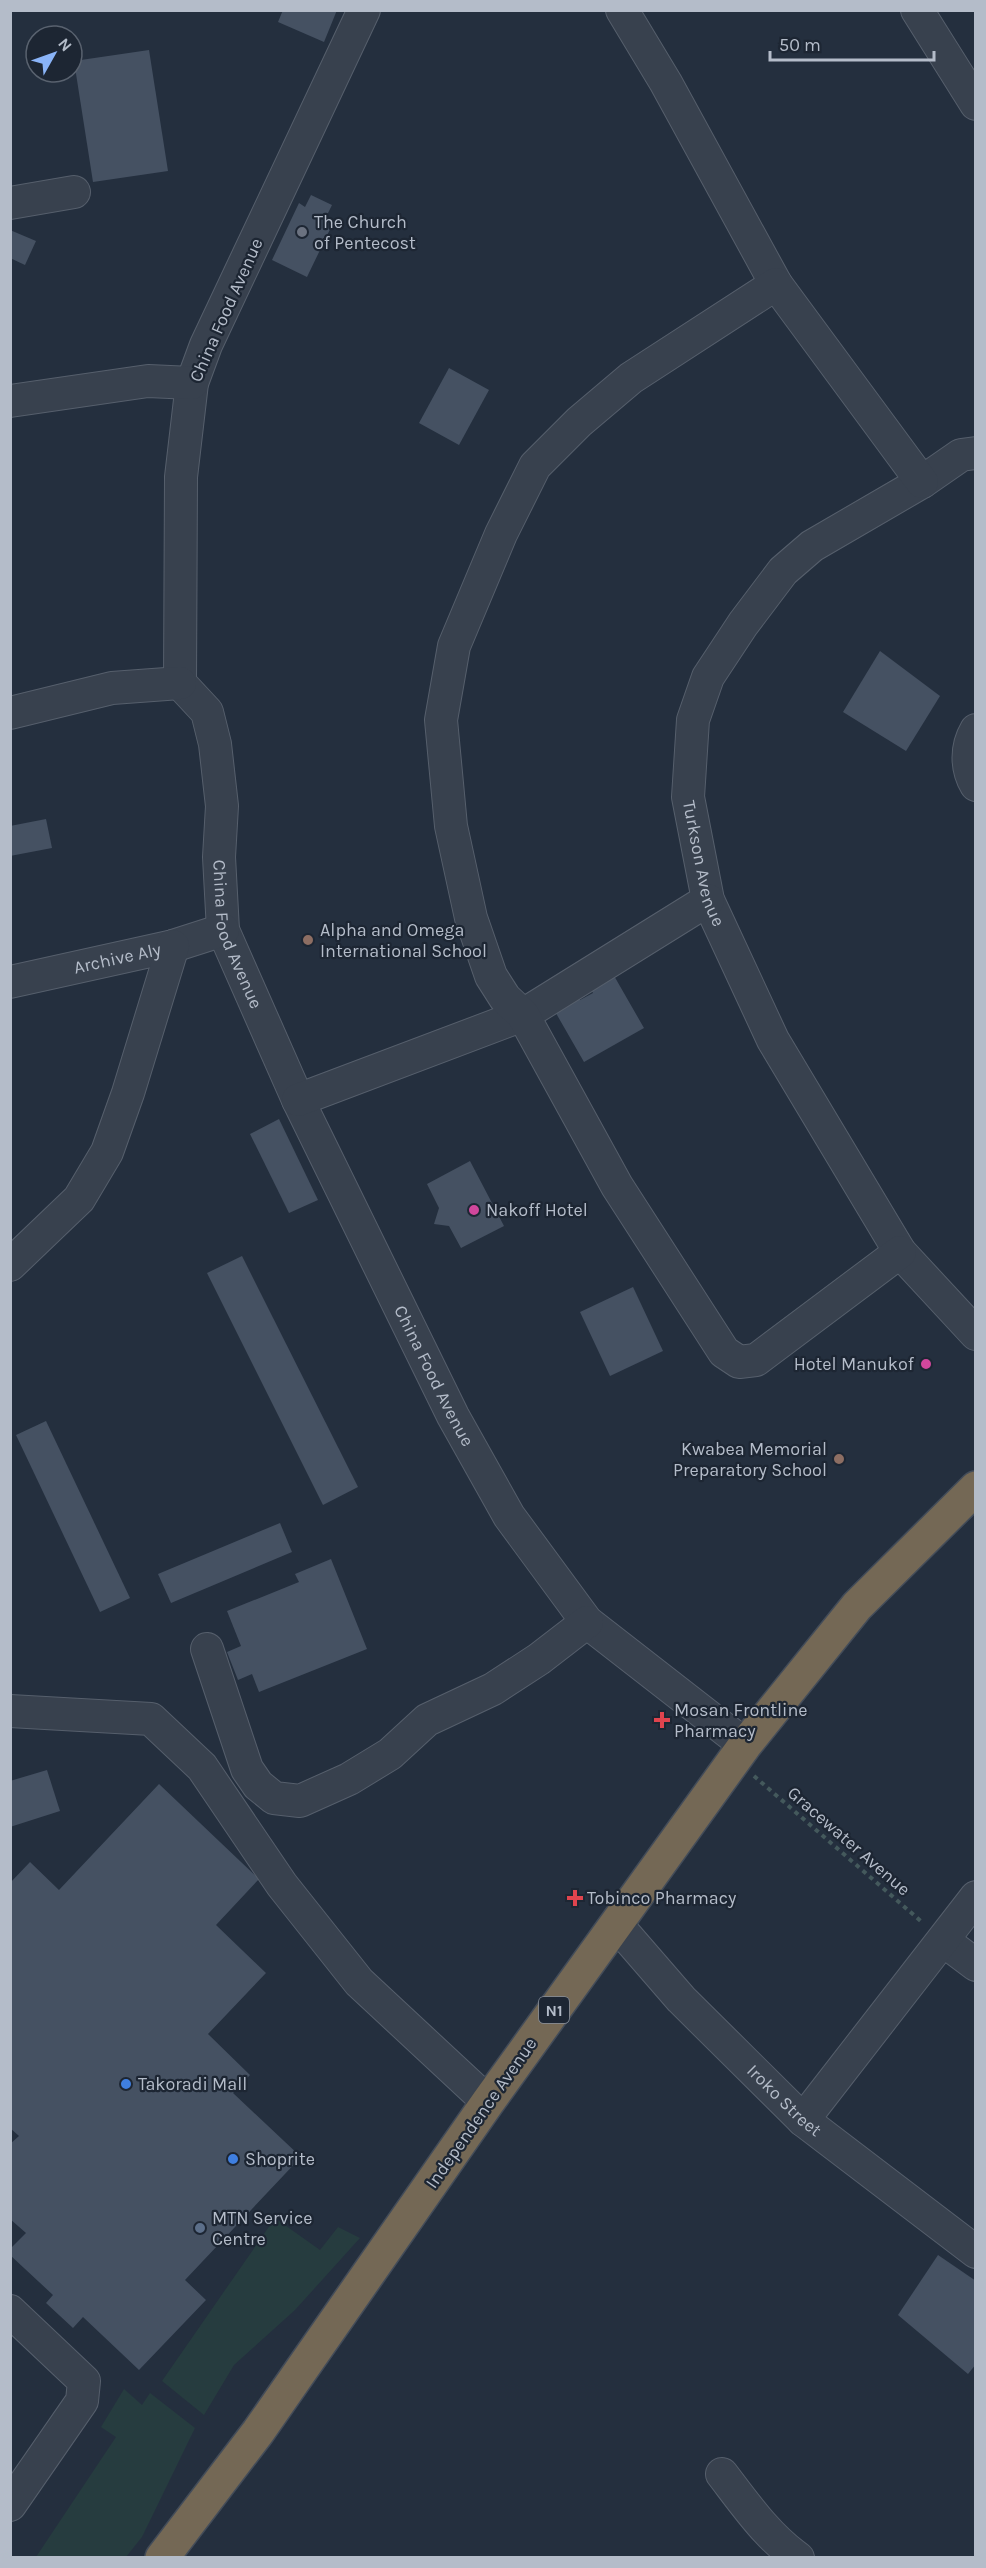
<svg xmlns="http://www.w3.org/2000/svg" width="986" height="2568" font-family="Karla,sans-serif">
  <style>
    .green { fill: #263c3f }
    .building { fill: #455162 }
    .lines { fill: none; stroke-linecap: round; stroke-linejoin: round }
    .minor-casing { stroke: #565f6c; stroke-width: 34 }
    .highway-casing { stroke: #434c59; stroke-width: 36 }
    .path { stroke: #44595c; stroke-width: 4; stroke-dasharray: 4.5 4.5; stroke-linecap: butt }
    .minor { stroke: #38414e; stroke-width: 32 }
    .highway { stroke: #746855; stroke-width: 33 }
    .worship-dot { fill: #6b7280; stroke: #1d2633; stroke-width: 2 }
    .education-dot { fill: #8d6e63; stroke: #1d2633; stroke-width: 2 }
    .hotel-dot { fill: #d1479c; stroke: #1d2633; stroke-width: 2 }
    .health-dot { fill: #e0444e; stroke: #1d2633; stroke-width: 2 }
    .shop-dot { fill: #3f7fe0; stroke: #1d2633; stroke-width: 2 }
    .service-dot { fill: #5c6f8a; stroke: #1d2633; stroke-width: 2 }
    .labels { text-anchor: middle; dominant-baseline: central; stroke-width: 4.5; stroke-linejoin: round; paint-order: stroke }
    .shield { fill: #1d2633; stroke: #878f9c; stroke-width: 1.5 }
    .shield-label { font-size: 16px; font-weight: bold; fill: #b4bcc9 }
    .poi-label { font-size: 18px; fill: #b4bcc9; stroke: #1d2633; text-anchor: start }
    .street-label { font-size: 18px; fill: #b4bcc9; stroke: #1d2633 }
  </style>
  <rect width="100%" height="100%" fill="#242f3e"/>
  <!-- green -->
  <g class="green">
    <path d="M 275,2218 L 320,2250 L 338,2227 L 360,2238 L 295,2310 L 234,2365 L 204,2415 L 162,2381 Z"/>
    <path d="M 124,2389 L 142,2405 L 150,2393 L 195,2428 L 142,2537 L 126,2557 L 36,2557 L 116,2437 L 101,2427 Z"/>
  </g>
  <!-- building -->
  <g class="building">
    <path d="M 283,10 L 337,10 L 324,42 L 278,22 Z"/>
    <path d="M 149,50 L 168,171 L 93,182 L 74,61 Z"/>
    <path d="M 311,195 L 332,205 L 326,217 L 334,221 L 307,277 L 272,260 L 299,203 L 305,207 Z"/>
    <path d="M 10,230 L 36,241 L 25,265 L 10,258 Z"/>
    <path d="M 449,368 L 489,390 L 459,445 L 419,423 Z"/>
    <path d="M 880,651 L 940,696 L 906,751 L 843,712 Z"/>
    <path d="M 46,819 L 52,848 L 10,856 L 10,826 Z"/>
    <path d="M 613,974 L 644,1028 L 584,1062 L 553,1008 L 577,995 L 580,1000 L 593,993 L 590,987 Z"/>
    <path d="M 279,1119 L 318,1200 L 289,1213 L 250,1134 Z"/>
    <path d="M 470,1161 L 504,1226 L 461,1248 L 449,1226 L 434,1224 L 439,1208 L 427,1184 Z"/>
    <path d="M 242,1256 L 358,1487 L 323,1505 L 207,1273 Z"/>
    <path d="M 633,1287 L 663,1351 L 610,1376 L 580,1312 Z"/>
    <path d="M 46,1421 L 130,1598 L 100,1612 L 16,1435 Z"/>
    <path d="M 280,1523 L 292,1552 L 171,1603 L 158,1574 Z"/>
    <path d="M 331,1559 L 367,1649 L 259,1692 L 252,1674 L 238,1680 L 227,1652 L 241,1646 L 227,1611 L 299,1582 L 295,1574 Z"/>
    <path d="M 47,1770 L 60,1811 L 10,1827 L 10,1781 Z"/>
    <path d="M 159,1784 L 259,1879 L 216,1925 L 266,1973 L 208,2034 L 250,2075 L 233,2093 L 301,2157 L 185,2280 L 206,2300 L 139,2370 L 83,2317 L 73,2328 L 46,2303 L 53,2295 L 10,2255 L 10,2249 L 26,2233 L 10,2219 L 10,2144 L 19,2136 L 10,2128 L 10,1883 L 30,1862 L 59,1890 Z"/>
    <path d="M 938,2255 L 976,2281 L 976,2364 L 968,2374 L 898,2315 Z"/>
  </g>
  <g class="lines">
    <!-- minor casing -->
    <g class="minor-casing">
      <g id="minor">
        <path id="s1" d="M 364,10 L 206,345 L 192,383 L 181,477 L 180,683 L 207,712 L 215,744 L 222,806 L 219,857 L 223,930 L 298,1100 L 453,1416 L 509,1516 L 587,1622 L 745,1745"/>
        <path d="M 622,10 L 666,83 L 776,284"/>
        <path d="M 917,10 L 976,104"/>
        <path d="M 10,203 L 74,192"/>
        <path d="M 10,401 L 148,381 L 192,383"/>
        <path id="s2" d="M 976,453 L 961,455 L 922,482 L 812,546 L 783,571 L 743,624 L 708,677 L 693,720 L 688,797 L 708,900 L 773,1040 L 900,1252 L 976,1334"/>
        <path d="M 10,713 L 112,688 L 180,683"/>
        <path d="M 976,730 C 966,747 966,768 976,785"/>
        <path id="s3" d="M 10,982 L 173,946 L 223,930"/>
        <path d="M 298,1100 L 523,1015 L 708,900"/>
        <path d="M 900,1252 L 756,1360 L 739,1362 L 724,1352 L 617,1186 L 523,1015 L 505,998 L 491,976 L 471,918 L 451,826 L 441,720 L 454,646 L 501,534 L 535,466 L 579,422 L 631,378 L 776,284 L 922,482"/>
        <path d="M 10,1265 L 79,1199 L 107,1152 L 128,1093 L 173,946"/>
        <path d="M 207,1649 L 247,1769 L 258,1785 L 274,1798 L 300,1801 L 349,1779 L 390,1754 L 427,1720 L 493,1689 L 539,1659 L 587,1622"/>
        <path d="M 10,1711 L 151,1719 L 202,1767 L 282,1885 L 359,1982 L 488,2102"/>
        <path id="s4" d="M 616,1924 L 681,1999 L 803,2120 L 976,2252"/>
        <path d="M 944,1941 L 976,1965"/>
        <path d="M 803,2120 L 976,1897"/>
        <path d="M 10,2311 L 84,2381 L 82,2401 L 10,2505"/>
        <path d="M 722,2474 C 745,2504 767,2536 798,2558"/>
      </g>
    </g>
    <!-- highway casing -->
    <g class="highway-casing">
      <path id="highway" d="M 162,2558 L 258,2432 L 488,2102 L 745,1745 L 857,1606 L 976,1488"/>
    </g>
    <!-- path -->
    <path class="path" d="M 754,1776 L 923,1923"/>
    <!-- minor -->
    <use href="#minor" class="minor"/>
    <!-- highway -->
    <use href="#highway" class="highway"/>
  </g>
  <!-- markers -->
  <circle class="worship-dot" cx="302" cy="232" r="6"/>
  <g class="education-dot">
    <circle cx="308" cy="940" r="6"/>
    <circle cx="839" cy="1459" r="6"/>
  </g>
  <g class="hotel-dot">
    <circle cx="474" cy="1210" r="6"/>
    <circle cx="926" cy="1364" r="6"/>
  </g>
  <g class="health-dot">
    <path d="M659 1711h6v6h6v6h-6v6h-6v-6h-6v-6h6z"/>
    <path d="M572 1889h6v6h6v6h-6v6h-6v-6h-6v-6h6z"/>
  </g>
  <g class="shop-dot">
    <circle cx="126" cy="2084" r="6"/>
    <circle cx="233" cy="2159" r="6"/>
  </g>
  <circle class="service-dot" cx="200" cy="2228" r="6"/>
  <g class="labels">
    <!-- shield labels -->
    <rect class="shield" x="539" y="1997" width="30" height="26" rx="4.5"/>
    <g class="shield-label">
      <text x="554" y="2010">N1</text>
    </g>
    <!-- poi labels -->
    <g class="poi-label">
      <text x="314" y="222">The Church<tspan x="314" dy="21">of Pentecost</tspan></text>
      <text x="320" y="930">Alpha and Omega<tspan x="320" dy="21">International School</tspan></text>
      <text x="486" y="1210">Nakoff Hotel</text>
      <text x="914" y="1364" text-anchor="end">Hotel Manukof</text>
      <text x="827" y="1449" text-anchor="end">Kwabea Memorial<tspan x="827" dy="21">Preparatory School</tspan></text>
      <text x="674" y="1710">Mosan Frontline<tspan x="674" dy="21">Pharmacy</tspan></text>
      <text x="587" y="1898">Tobinco Pharmacy</text>
      <text x="138" y="2084">Takoradi Mall</text>
      <text x="245" y="2159">Shoprite</text>
      <text x="212" y="2218">MTN Service<tspan x="212" dy="21">Centre</tspan></text>
    </g>
    <!-- street labels -->
    <g class="street-label">
      <text transform="translate(226 310) rotate(-66)">China Food Avenue</text>
      <text stroke="none"><textPath href="#s2" startOffset="549">Turkson Avenue</textPath></text>
      <text stroke="none"><textPath href="#s1" startOffset="978">China Food Avenue</textPath></text>
      <text stroke="none"><textPath href="#s3" startOffset="110">Archive Aly</textPath></text>
      <text stroke="none"><textPath href="#s1" startOffset="1464">China Food Avenue</textPath></text>
      <text transform="translate(849 1841) rotate(41)">Gracewater Avenue</text>
      <text stroke="none"><textPath href="#s4" startOffset="244">Iroko Street</textPath></text>
      <text transform="translate(481 2113) rotate(-55)">Independence Avenue</text>
    </g>
  </g>
  <!-- border -->
  <rect width="986" height="2568" fill="none" stroke="#b4bcc9" stroke-width="24"/>
  <!-- north arrow -->
  <g transform="translate(54 54) rotate(50)"><circle r="28" fill="#1d2633" stroke="#59626f" stroke-width="1.5"/>
  <path d="M0-4.5L10 22L0 15L-10 22Z" fill="#8ab4f8"/>
  <text y="-9" font-size="16" font-weight="bold" text-anchor="middle" fill="#b4bcc9">N</text>
  </g>
  <!-- scale -->
  <path d="M770 51v9h164v-9" fill="none" stroke="#b4bcc9" stroke-width="3"/>
  <text x="779" y="51" font-size="18" fill="#b4bcc9" stroke="#1d2633" stroke-width="4.5" paint-order="stroke">50 m</text>
</svg>
